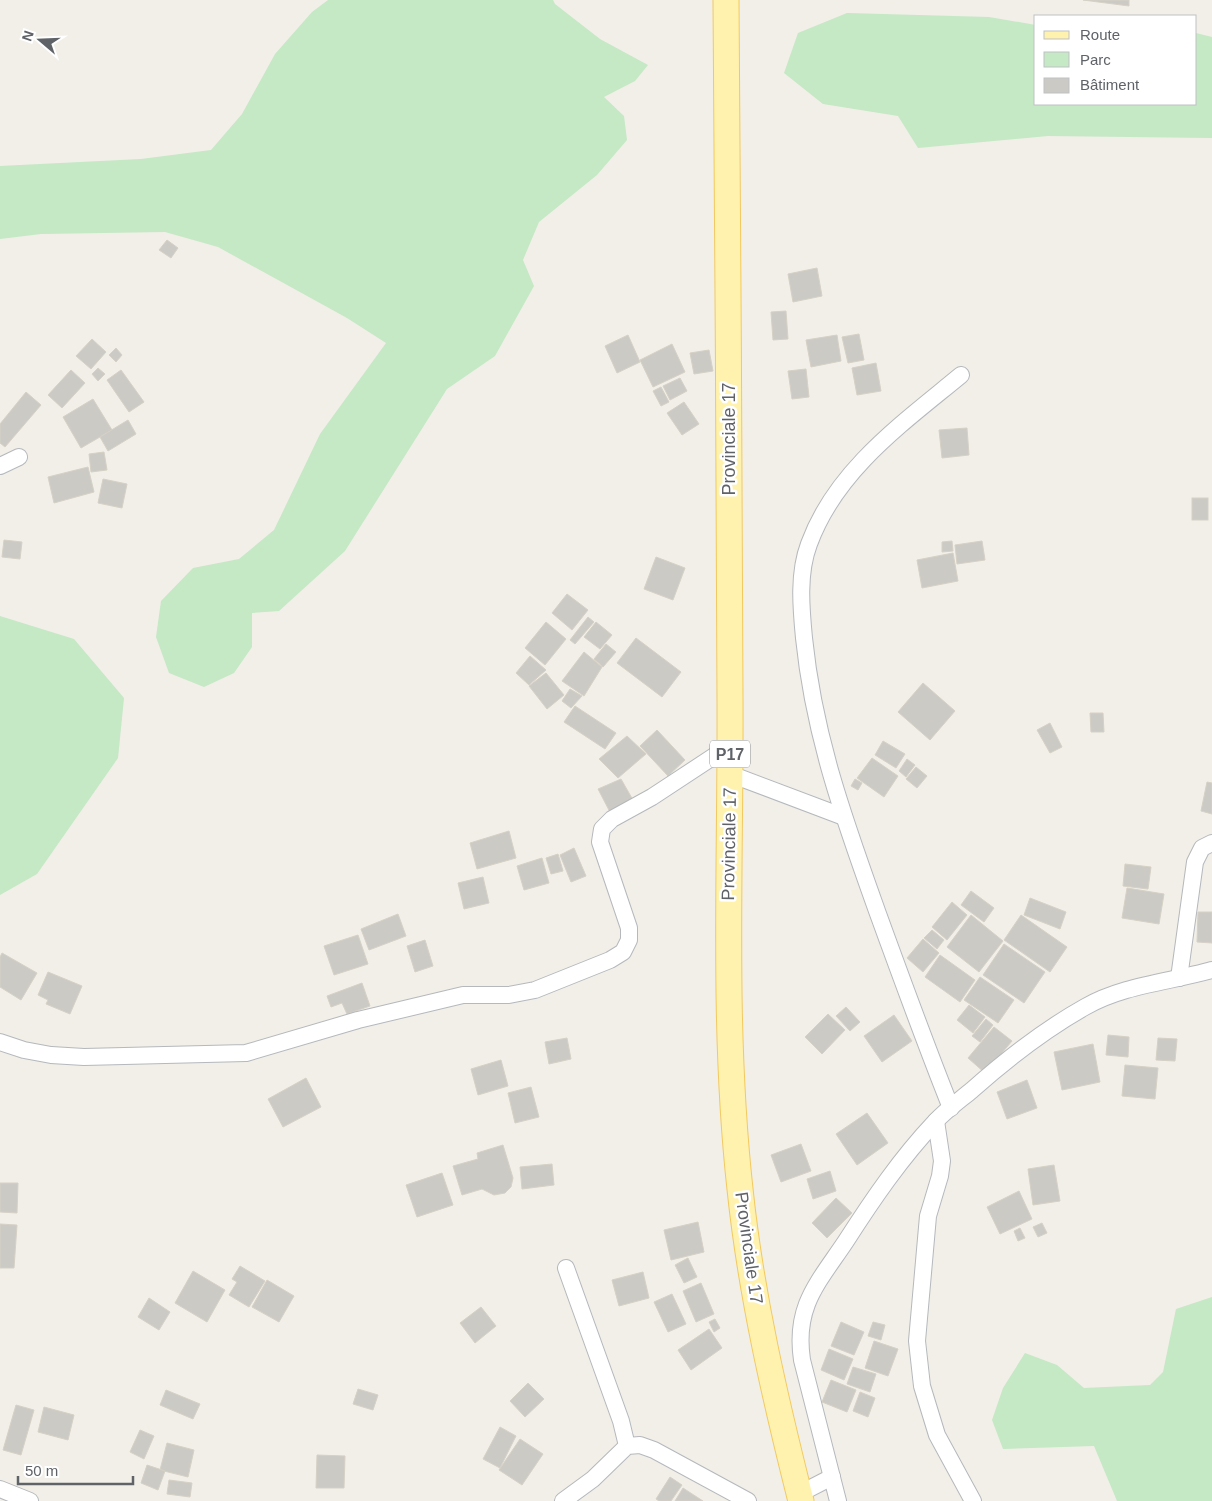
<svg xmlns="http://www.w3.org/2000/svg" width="1212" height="1501" font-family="Arial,sans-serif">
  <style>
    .green { fill: #c5e8c5 }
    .building { fill: #cccac5; stroke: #d6d1c6 }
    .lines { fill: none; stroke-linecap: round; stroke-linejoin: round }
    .minor-casing { stroke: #b5b8bc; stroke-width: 18 }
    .primary-casing { stroke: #f2c960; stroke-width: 27 }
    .minor { stroke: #fff; stroke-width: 16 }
    .primary { stroke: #fff2af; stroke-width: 25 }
    .labels { text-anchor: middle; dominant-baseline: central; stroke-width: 5; stroke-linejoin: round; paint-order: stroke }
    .shield { fill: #fff; stroke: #8f9295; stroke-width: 1 }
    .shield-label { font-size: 16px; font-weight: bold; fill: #5f6368 }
    .street-label { font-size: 18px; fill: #5f6368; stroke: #fff }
  </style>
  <rect width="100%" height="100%" fill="#f1efe8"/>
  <!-- green -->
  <g class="green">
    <path d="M 328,0 L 553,0 L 555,4 L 600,39 L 648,65 L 635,81 L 604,97 L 624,116 L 627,140 L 597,175 L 539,222 L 523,260 L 534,286 L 495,356 L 447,389 L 345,551 L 279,611 L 252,613 L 252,647 L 234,673 L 204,687 L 169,673 L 156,637 L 161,601 L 193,568 L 239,559 L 274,530 L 320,434 L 386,343 L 347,318 L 218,247 L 165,232 L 41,234 L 0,239 L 0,166 L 141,159 L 211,150 L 242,114 L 275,54 L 312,12 Z"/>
    <path d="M 847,13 L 989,17 L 1036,25 L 1036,104 L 1196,104 L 1196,33 L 1212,37 L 1212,138 L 1048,136 L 918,148 L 898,116 L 823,104 L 784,73 L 798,33 Z"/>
    <path d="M 0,616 L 74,639 L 124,698 L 118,758 L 37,874 L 0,895 Z"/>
    <path d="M 1212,1297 L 1212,1501 L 1117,1501 L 1094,1446 L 1003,1449 L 992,1420 L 1003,1388 L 1025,1353 L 1057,1365 L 1084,1388 L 1150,1385 L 1163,1372 L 1176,1309 Z"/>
  </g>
  <!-- building -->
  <g class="building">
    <path d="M 1083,0 L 1129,0 L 1129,6 Z"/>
    <path d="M 167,240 L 178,248 L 171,258 L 159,250 Z"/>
    <path d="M 817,268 L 822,296 L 793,302 L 788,274 Z"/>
    <path d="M 786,311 L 788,339 L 773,340 L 771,312 Z"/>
    <path d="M 859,334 L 864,360 L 848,363 L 842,337 Z"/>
    <path d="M 628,335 L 640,362 L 617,373 L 605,346 Z"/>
    <path d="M 837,335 L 841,361 L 811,367 L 806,340 Z"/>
    <path d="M 92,339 L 106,352 L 91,369 L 76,356 Z"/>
    <path d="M 672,344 L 685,372 L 653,387 L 640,360 Z"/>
    <path d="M 116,348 L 122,355 L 116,362 L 109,355 Z"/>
    <path d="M 709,350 L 713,371 L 694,374 L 690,353 Z"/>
    <path d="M 876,363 L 881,391 L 857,395 L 852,368 Z"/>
    <path d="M 98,368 L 105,374 L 98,381 L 92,374 Z"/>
    <path d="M 806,369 L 809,397 L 792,399 L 788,371 Z"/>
    <path d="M 71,370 L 85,383 L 62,408 L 48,395 Z"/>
    <path d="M 121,370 L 144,402 L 129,412 L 107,380 Z"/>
    <path d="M 680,378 L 687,391 L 670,400 L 663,386 Z"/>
    <path d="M 661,387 L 669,402 L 661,406 L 653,391 Z"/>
    <path d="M 26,392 L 41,405 L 5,447 L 0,443 L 0,424 Z"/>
    <path d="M 93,399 L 112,430 L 81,448 L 63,417 Z"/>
    <path d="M 684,402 L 699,424 L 682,435 L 667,413 Z"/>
    <path d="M 128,420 L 136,434 L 108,451 L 100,437 Z"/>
    <path d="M 967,428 L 969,455 L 942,458 L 939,430 Z"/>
    <path d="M 104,452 L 107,470 L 91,472 L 89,454 Z"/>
    <path d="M 88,467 L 94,492 L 54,503 L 48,477 Z"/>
    <path d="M 103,479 L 127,484 L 122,508 L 98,503 Z"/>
    <rect x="1192" y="498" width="16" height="22"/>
    <path d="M 4,540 L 22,542 L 20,559 L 2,557 Z"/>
    <path d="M 952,541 L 953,551 L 942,552 L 942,542 Z"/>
    <path d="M 982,541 L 985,560 L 957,564 L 955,545 Z"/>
    <path d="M 953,553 L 958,581 L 922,588 L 917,560 Z"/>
    <path d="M 656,557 L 685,568 L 673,600 L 644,589 Z"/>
    <path d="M 567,594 L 588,610 L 572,630 L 552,613 Z"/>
    <path d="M 588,617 L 594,622 L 575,644 L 570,640 Z"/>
    <path d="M 546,622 L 566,639 L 545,665 L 525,648 Z"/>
    <path d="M 596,622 L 612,635 L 600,649 L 584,637 Z"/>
    <path d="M 636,638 L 681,672 L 662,697 L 617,663 Z"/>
    <path d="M 606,644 L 616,652 L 603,667 L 594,659 Z"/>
    <path d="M 584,652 L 602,667 L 584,696 L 562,681 Z"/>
    <path d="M 530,656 L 546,670 L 529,685 L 516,673 Z"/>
    <path d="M 546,673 L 564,695 L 547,709 L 529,686 Z"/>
    <path d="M 923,683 L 955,711 L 930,740 L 898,712 Z"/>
    <path d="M 570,689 L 582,696 L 571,708 L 562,701 Z"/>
    <path d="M 575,706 L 616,733 L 605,749 L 564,722 Z"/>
    <path d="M 1090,713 L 1103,713 L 1104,732 L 1091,732 Z"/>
    <path d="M 1050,723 L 1062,747 L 1050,753 L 1037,730 Z"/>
    <path d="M 657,730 L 685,760 L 668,776 L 640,746 Z"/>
    <path d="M 627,736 L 646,754 L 618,778 L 599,759 Z"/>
    <path d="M 883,741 L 905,754 L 896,768 L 875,755 Z"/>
    <path d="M 872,758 L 898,776 L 884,797 L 857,778 Z"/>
    <path d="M 907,759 L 915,765 L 906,777 L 899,771 Z"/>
    <path d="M 916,767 L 927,776 L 917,788 L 906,779 Z"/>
    <path d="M 621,779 L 633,800 L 611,814 L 598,789 Z"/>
    <path d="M 855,779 L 862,783 L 858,790 L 851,786 Z"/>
    <path d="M 1207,782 L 1212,783 L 1212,814 L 1201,811 Z"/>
    <path d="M 509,831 L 516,858 L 477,869 L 470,843 Z"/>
    <path d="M 574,848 L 586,876 L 571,882 L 560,855 Z"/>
    <path d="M 558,854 L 563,871 L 551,874 L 546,858 Z"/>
    <path d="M 542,858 L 549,883 L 524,890 L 517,866 Z"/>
    <path d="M 1125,864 L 1151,867 L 1148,889 L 1123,886 Z"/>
    <path d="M 483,877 L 489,903 L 464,909 L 458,883 Z"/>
    <path d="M 1127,888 L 1164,894 L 1159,924 L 1122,918 Z"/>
    <path d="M 971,891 L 994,908 L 984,922 L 961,905 Z"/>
    <path d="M 1030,898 L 1066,912 L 1060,929 L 1024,915 Z"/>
    <path d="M 952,902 L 967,915 L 947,940 L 932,927 Z"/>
    <path d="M 1198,912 L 1212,912 L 1212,943 L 1197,942 Z"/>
    <path d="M 398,914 L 406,936 L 369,950 L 361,929 Z"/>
    <path d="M 971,915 L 1003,941 L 979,972 L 947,947 Z"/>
    <path d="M 1021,915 L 1067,947 L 1050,972 L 1004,940 Z"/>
    <path d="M 932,930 L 944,940 L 937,949 L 924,938 Z"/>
    <path d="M 358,935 L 368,964 L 334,975 L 324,946 Z"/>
    <path d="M 923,939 L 939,953 L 923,972 L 907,958 Z"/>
    <path d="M 425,940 L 433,966 L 415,972 L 407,946 Z"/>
    <path d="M 1004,944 L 1045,972 L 1024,1003 L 983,975 Z"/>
    <path d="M 2,953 L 37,973 L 21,1000 L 0,987 L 0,957 Z"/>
    <path d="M 940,955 L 975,980 L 960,1002 L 925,977 Z"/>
    <path d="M 48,972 L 82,986 L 70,1014 L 46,1004 L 48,1000 L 38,995 Z"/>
    <path d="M 980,977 L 1014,1000 L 998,1023 L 964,1000 Z"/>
    <path d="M 362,983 L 370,1006 L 347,1014 L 342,1003 L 331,1007 L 327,996 Z"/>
    <path d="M 969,1005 L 985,1017 L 973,1033 L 957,1020 Z"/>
    <path d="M 846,1007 L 860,1022 L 850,1031 L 836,1016 Z"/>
    <path d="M 828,1014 L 845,1030 L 822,1054 L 805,1037 Z"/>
    <path d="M 894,1015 L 912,1041 L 882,1062 L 864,1036 Z"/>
    <path d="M 986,1019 L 993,1025 L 980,1042 L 972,1036 Z"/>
    <path d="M 994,1027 L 1012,1041 L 985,1073 L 968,1058 Z"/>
    <path d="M 1108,1035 L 1129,1037 L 1128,1057 L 1106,1055 Z"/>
    <path d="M 567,1038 L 571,1059 L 549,1064 L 545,1042 Z"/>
    <path d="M 1158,1038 L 1177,1039 L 1175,1061 L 1156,1060 Z"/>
    <path d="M 1093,1044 L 1100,1082 L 1062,1090 L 1054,1052 Z"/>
    <path d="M 501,1060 L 508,1086 L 478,1095 L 471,1069 Z"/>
    <path d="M 1125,1065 L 1158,1068 L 1155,1099 L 1122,1096 Z"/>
    <path d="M 306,1078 L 321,1107 L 283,1127 L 268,1099 Z"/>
    <path d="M 1027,1080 L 1037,1108 L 1007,1119 L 997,1092 Z"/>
    <path d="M 531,1087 L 539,1117 L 515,1123 L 508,1093 Z"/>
    <path d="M 867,1113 L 888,1143 L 857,1165 L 836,1134 Z"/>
    <path d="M 801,1144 L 811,1171 L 781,1182 L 771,1155 Z"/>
    <path d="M 503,1145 L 513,1178 L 511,1187 L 505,1193 L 494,1195 L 482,1189 L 462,1195 L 453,1166 L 478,1159 L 477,1153 Z"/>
    <path d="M 552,1164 L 554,1185 L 522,1189 L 520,1167 Z"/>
    <path d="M 1054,1165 L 1060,1201 L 1033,1205 L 1028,1169 Z"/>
    <path d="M 830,1171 L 836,1191 L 813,1199 L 807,1179 Z"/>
    <path d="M 442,1173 L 453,1205 L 417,1217 L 406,1185 Z"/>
    <path d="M 0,1183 L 18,1183 L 17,1213 L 0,1212 Z"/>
    <path d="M 1019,1191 L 1032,1219 L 1000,1234 L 987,1207 Z"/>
    <path d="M 836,1198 L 852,1213 L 827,1238 L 812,1223 Z"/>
    <path d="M 698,1222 L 704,1252 L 671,1260 L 664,1230 Z"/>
    <path d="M 1042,1223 L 1047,1233 L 1038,1237 L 1033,1227 Z"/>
    <path d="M 0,1224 L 17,1225 L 14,1268 L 0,1268 Z"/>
    <path d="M 1020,1228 L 1025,1238 L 1018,1241 L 1014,1231 Z"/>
    <path d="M 688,1258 L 697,1277 L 684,1283 L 675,1265 Z"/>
    <path d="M 240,1266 L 265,1281 L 249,1307 L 229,1295 L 237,1282 L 232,1279 Z"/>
    <path d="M 193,1271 L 225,1290 L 207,1322 L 175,1303 Z"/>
    <path d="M 643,1272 L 649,1298 L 619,1306 L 612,1280 Z"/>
    <path d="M 267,1280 L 294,1296 L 279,1322 L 252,1307 Z"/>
    <path d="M 701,1283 L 714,1314 L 696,1322 L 683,1291 Z"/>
    <path d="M 672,1294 L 686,1324 L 668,1332 L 654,1302 Z"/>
    <path d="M 149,1298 L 170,1312 L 159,1330 L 138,1317 Z"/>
    <path d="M 481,1307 L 496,1326 L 475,1343 L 460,1323 Z"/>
    <path d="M 715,1319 L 720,1328 L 714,1332 L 709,1322 Z"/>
    <path d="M 841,1322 L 864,1332 L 854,1355 L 831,1346 Z"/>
    <path d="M 873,1322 L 885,1325 L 881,1340 L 868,1336 Z"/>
    <path d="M 709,1329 L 722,1348 L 691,1370 L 678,1350 Z"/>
    <path d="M 874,1341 L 898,1349 L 888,1376 L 865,1368 Z"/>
    <path d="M 829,1349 L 853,1359 L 844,1380 L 821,1370 Z"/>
    <path d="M 853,1367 L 876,1374 L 870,1392 L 847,1384 Z"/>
    <path d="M 831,1380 L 856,1390 L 847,1412 L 822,1402 Z"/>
    <path d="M 528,1383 L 544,1399 L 525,1417 L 510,1401 Z"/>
    <path d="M 358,1389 L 378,1395 L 373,1410 L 353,1404 Z"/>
    <path d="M 166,1390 L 200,1404 L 193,1419 L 160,1405 Z"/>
    <path d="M 860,1392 L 875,1398 L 868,1417 L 853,1411 Z"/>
    <path d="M 16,1405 L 34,1410 L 21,1455 L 3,1450 Z"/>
    <path d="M 44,1407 L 74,1415 L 68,1440 L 38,1432 Z"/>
    <path d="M 500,1427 L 516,1436 L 500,1468 L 483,1459 Z"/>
    <path d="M 140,1430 L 154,1436 L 144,1459 L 130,1452 Z"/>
    <path d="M 520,1439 L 543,1454 L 522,1485 L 499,1470 Z"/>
    <path d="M 167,1443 L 194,1450 L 188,1477 L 160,1470 Z"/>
    <path d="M 317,1455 L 345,1456 L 344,1488 L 316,1488 Z"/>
    <path d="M 147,1465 L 165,1471 L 158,1490 L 141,1483 Z"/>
    <path d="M 670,1477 L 682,1485 L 671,1501 L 659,1501 L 656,1499 Z"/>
    <path d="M 169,1480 L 192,1483 L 190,1497 L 167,1494 Z"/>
    <path d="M 683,1488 L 703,1501 L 675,1501 Z"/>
  </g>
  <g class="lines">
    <!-- minor casing -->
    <g class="minor-casing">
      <g id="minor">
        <path d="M 0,466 L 19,457"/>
        <path d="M 730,774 L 844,817"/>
        <path d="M 1179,978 L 1195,862 L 1202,848 L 1212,843"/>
        <path d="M 0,1042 L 24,1050 L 51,1055 L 84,1057 L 246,1053 L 358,1020 L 463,995 L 509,995 L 535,990 L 610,960 L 623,952 L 629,940 L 629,928 L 600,842 L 602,829 L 612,819 L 652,797 L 731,745"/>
        <path d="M 951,1108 C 925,1043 901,977 877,911 C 844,819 814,736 804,638 C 801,607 798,573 809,544 C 836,470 903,423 961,375"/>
        <path d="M 936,1121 L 942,1161 L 940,1176 L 928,1216 L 917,1341 L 922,1386 L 937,1435 L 973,1501"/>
        <path d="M 566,1268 L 621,1421 L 627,1446"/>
        <path d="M 0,1489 L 30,1501"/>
        <path d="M 799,1494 L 832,1477"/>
        <path d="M 563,1501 L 593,1479 L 627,1446 L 640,1445 L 654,1450 L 748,1501"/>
        <path d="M 838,1501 L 802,1360 C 794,1306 818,1283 846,1241 C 873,1199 901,1158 935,1122 C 946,1110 960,1100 972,1090 C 1007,1059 1044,1030 1085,1007 C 1123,985 1170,982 1212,970"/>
      </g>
    </g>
    <!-- primary casing -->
    <g class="primary-casing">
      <path id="primary" d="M 726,0 C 728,232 729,465 730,697 C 731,861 722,1025 740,1189 C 751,1295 775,1398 801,1501"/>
    </g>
    <!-- minor -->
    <use href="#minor" class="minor"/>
    <!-- primary -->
    <use href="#primary" class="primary"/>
  </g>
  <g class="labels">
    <!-- shield labels -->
    <rect class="shield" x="710" y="740.5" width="40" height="27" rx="4"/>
    <g class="shield-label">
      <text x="730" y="754">P17</text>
    </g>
    <!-- street labels -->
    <g class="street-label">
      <text transform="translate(729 439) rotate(-90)">Provinciale 17</text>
      <text transform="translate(729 844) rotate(-89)">Provinciale 17</text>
      <text transform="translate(749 1248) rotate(82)">Provinciale 17</text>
    </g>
  </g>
  <!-- legend -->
  <rect x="1034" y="15" width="162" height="90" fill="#ffffff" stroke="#bfc1c3"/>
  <rect x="1044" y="31" width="25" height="8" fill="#fff2af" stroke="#bfc1c3"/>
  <text x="1080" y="40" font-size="15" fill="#5f6368">Route</text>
  <rect x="1044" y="52" width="25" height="15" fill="#c5e8c5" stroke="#bfc1c3"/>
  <text x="1080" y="65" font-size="15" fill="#5f6368">Parc</text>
  <rect x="1044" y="78" width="25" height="15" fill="#cccac5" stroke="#bfc1c3"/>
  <text x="1080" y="90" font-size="15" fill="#5f6368">Bâtiment</text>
  <!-- north arrow -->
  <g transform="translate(40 40) rotate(289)" stroke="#ffffff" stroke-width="4" paint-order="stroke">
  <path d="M0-4L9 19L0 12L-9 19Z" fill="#5f6368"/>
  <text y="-8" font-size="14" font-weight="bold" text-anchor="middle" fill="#5f6368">N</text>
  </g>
  <!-- scale -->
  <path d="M18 1476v8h115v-8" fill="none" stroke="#5f6368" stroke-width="2.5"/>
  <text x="25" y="1476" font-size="15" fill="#5f6368" stroke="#ffffff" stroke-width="4" paint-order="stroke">50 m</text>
</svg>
